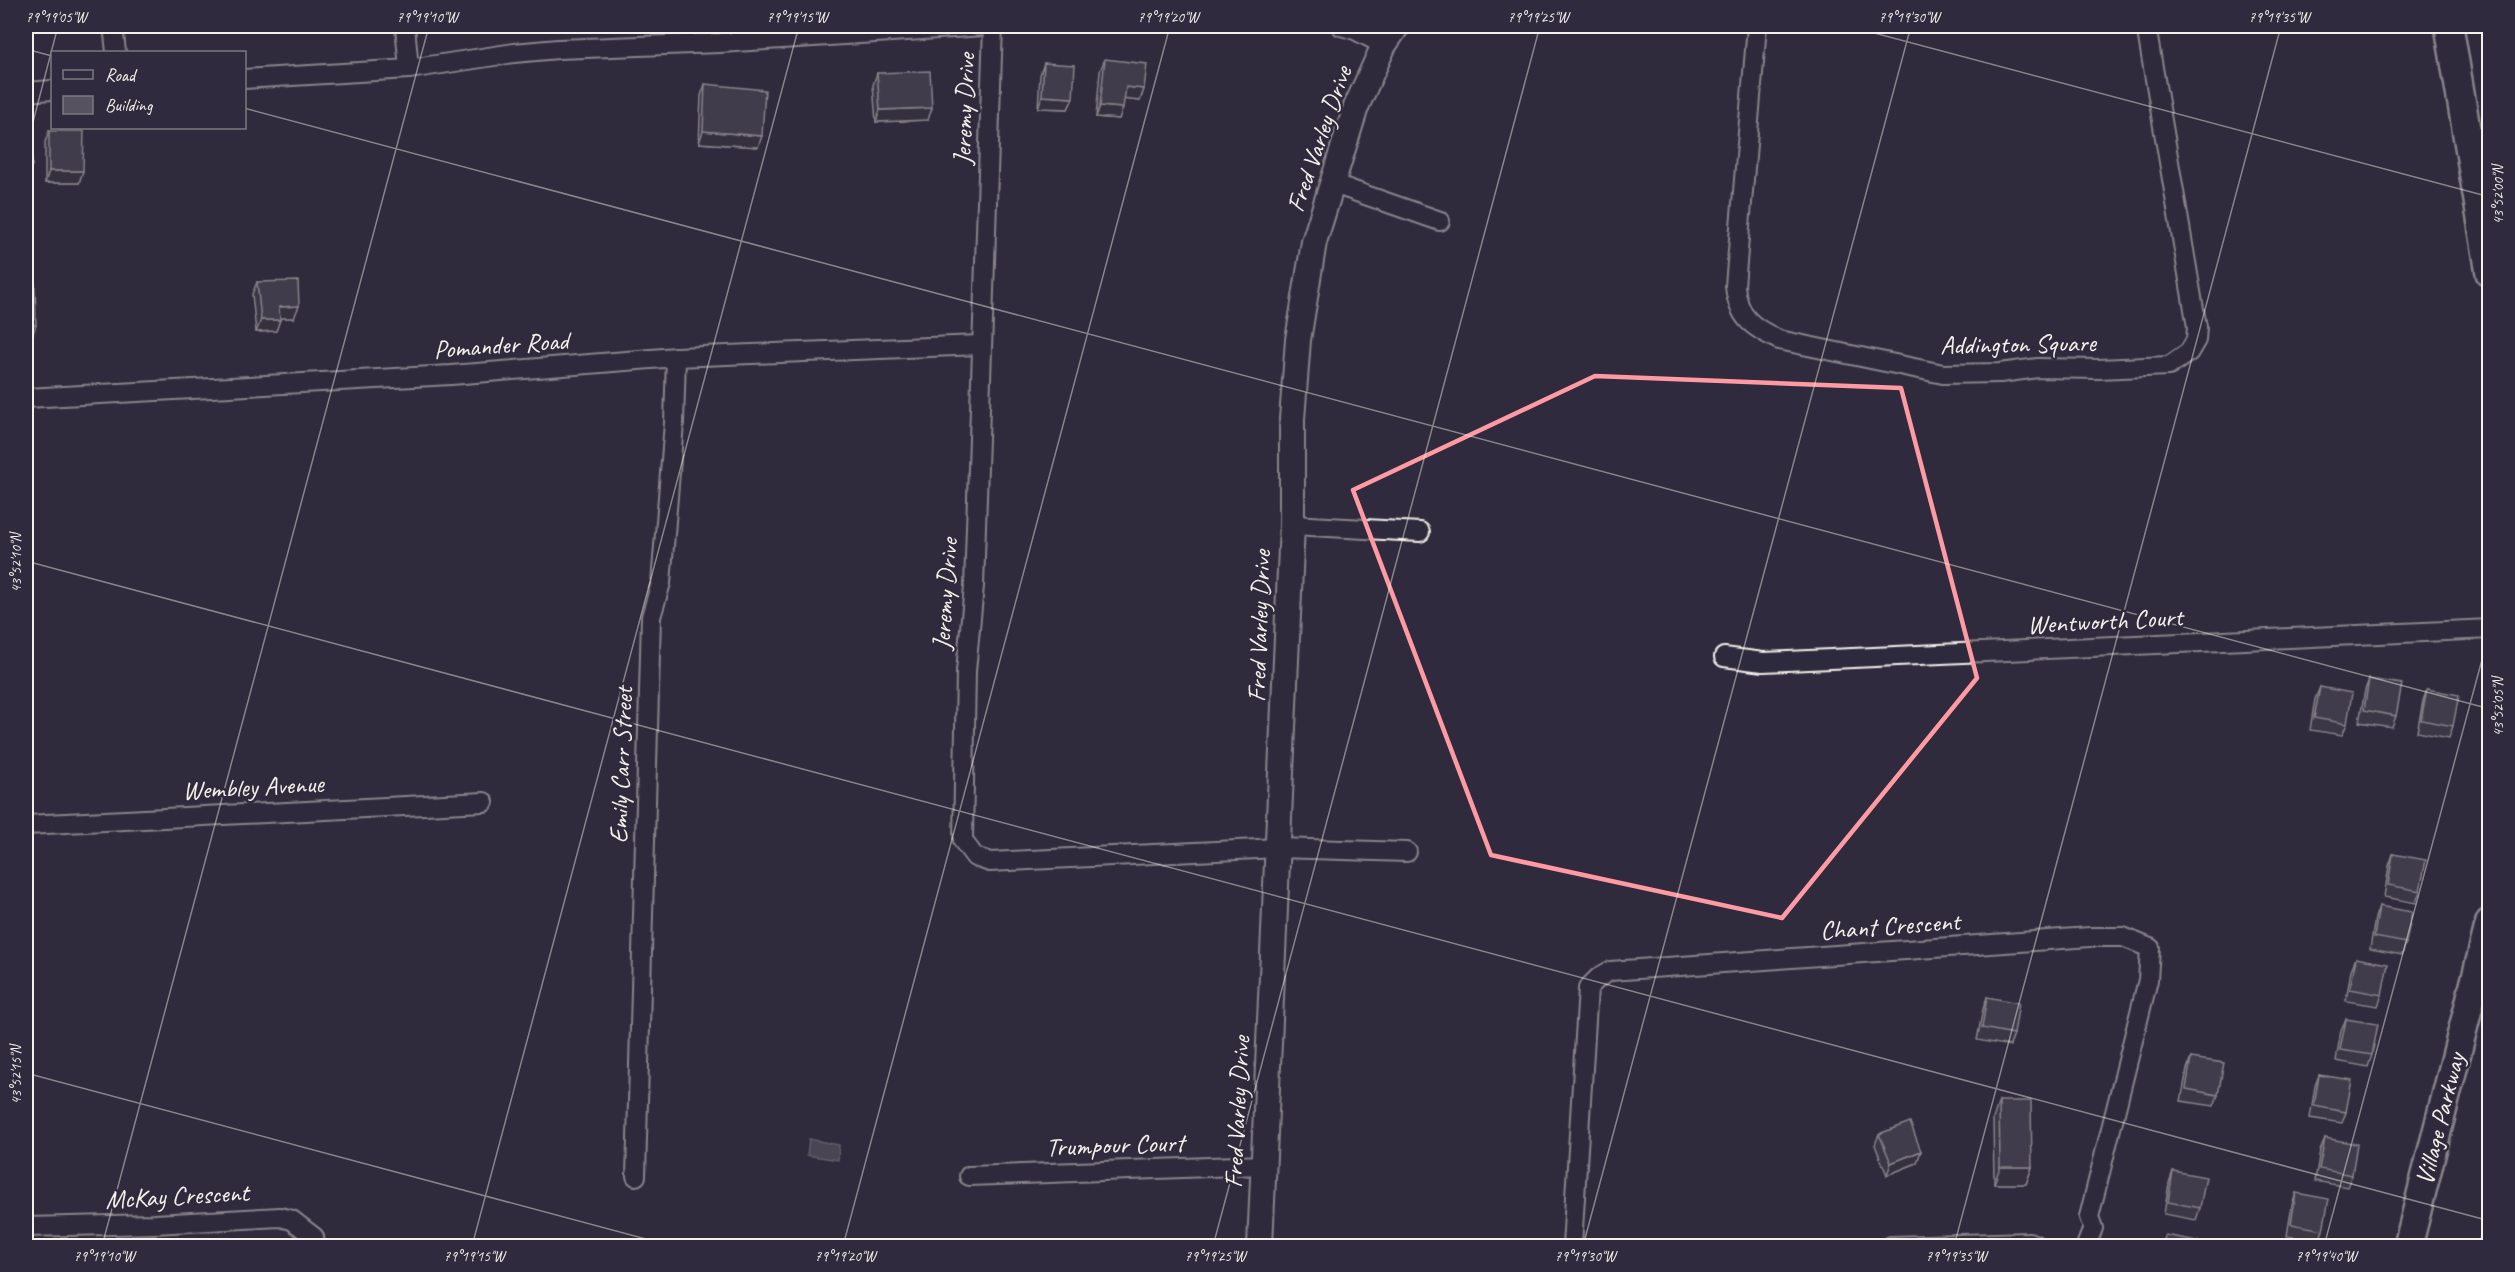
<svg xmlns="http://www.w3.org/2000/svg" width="2515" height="1272" font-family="Caveat,sans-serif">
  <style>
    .water { fill: #6a6670; stroke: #a19ea0; stroke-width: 1.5 }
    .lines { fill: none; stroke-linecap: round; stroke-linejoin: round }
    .minor-casing { stroke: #f4f1e8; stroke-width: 22 }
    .tertiary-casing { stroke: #f4f1e8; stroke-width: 28 }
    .secondary-casing { stroke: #f4f1e8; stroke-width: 32 }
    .minor { stroke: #2f2a3d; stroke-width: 18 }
    .tertiary { stroke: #2f2a3d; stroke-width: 24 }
    .secondary { stroke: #2f2a3d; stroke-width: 27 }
    .wall { fill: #4a4752; stroke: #f4f1e8; stroke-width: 1.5 }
    .shaded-wall { fill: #3c3942; stroke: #f4f1e8; stroke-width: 1.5 }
    .building { fill: #56525f; stroke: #f4f1e8; stroke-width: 1.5 }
    .marked { fill: none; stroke: #ff9aa2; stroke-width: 4.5; stroke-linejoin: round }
    .ticks { fill: none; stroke: #f4f1e8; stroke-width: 1.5; stroke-opacity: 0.45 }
    .labels { text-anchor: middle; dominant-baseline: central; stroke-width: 5; stroke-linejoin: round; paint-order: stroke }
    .street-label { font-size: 26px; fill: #f4f1e8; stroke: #2f2a3d }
    .neatline { fill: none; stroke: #f4f1e8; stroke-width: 2 }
    .ticks-label { font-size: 15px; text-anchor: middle; fill: #f4f1e8 }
  </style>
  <rect width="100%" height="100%" fill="#2f2a3d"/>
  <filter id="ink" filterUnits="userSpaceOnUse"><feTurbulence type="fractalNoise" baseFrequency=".0167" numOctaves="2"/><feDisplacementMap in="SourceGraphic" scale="12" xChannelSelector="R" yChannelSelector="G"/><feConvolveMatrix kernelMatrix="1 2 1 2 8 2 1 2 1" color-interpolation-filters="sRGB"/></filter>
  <g filter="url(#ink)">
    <!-- water -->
    <path class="water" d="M 809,1139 L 839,1145 L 838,1160 L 807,1155 Z"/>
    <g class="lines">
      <!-- minor casing -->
      <g class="minor-casing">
        <g id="minor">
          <path d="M 113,26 L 116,52"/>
          <path d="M 405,26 L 409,69"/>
          <path d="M 993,26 L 974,586 L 966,671 L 963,841 L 975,857 L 990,862 L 1278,848 L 1407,852"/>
          <path d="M 1341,26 L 1355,30 L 1384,45"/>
          <path d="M 1757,26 L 1735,286 C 1738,318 1752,327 1779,340 L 1943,374 L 2000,373 L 2038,368 L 2098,369 L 2169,366 L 2189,352 L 2196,340 L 2197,327 L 2146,26"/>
          <path d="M 244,79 L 409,69 L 514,53 L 558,49 L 720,43 L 985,26"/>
          <path d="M 26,92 L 52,90"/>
          <path d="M 2470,156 L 2490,153"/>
          <path d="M 1331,183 L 1440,221"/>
          <path d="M 26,398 L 451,375 L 676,357 L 980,345"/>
          <path d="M 1292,525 L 1420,532"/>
          <path d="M 1724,657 L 1763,662 L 2490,629"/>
          <path d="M 26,825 L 484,802"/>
          <path d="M 636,1176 L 651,617 L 661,583 L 674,423 L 676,357"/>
          <path d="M 969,1176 L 1263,1165"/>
          <path d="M 26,1227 L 155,1224 L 280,1217 L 292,1220 L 314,1237 L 315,1246"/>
          <path d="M 1572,1246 L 1588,988 L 1598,978 L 1610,971 L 2090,937 L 2123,937 L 2150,948 L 2148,980 L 2089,1217 L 2093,1228 L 2086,1246"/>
          <path d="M 1891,1246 L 2029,1242 L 2038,1246"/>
        </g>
      </g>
      <!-- tertiary casing -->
      <g class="tertiary-casing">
        <path id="tertiary" d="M 1260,1246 L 1292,525 L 1292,419 L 1298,340 L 1314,242 L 1356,107 L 1384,45 L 1397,26"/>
      </g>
      <!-- secondary casing -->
      <g class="secondary-casing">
        <g id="secondary">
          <path d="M 2449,26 L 2490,273"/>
          <path d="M 2408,1246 L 2490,922"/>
        </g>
      </g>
      <!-- minor -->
      <use href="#minor" class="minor"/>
      <!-- tertiary -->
      <use href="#tertiary" class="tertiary"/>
      <!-- secondary -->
      <use href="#secondary" class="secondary"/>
    </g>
    <!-- wall -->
    <g class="wall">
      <path d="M 1105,59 L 1144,89 L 1140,101 L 1124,99 L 1119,119 L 1096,117 L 1100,71 Z"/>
      <path d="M 1044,63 L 1073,98 L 1068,109 L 1038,108 L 1040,75 Z"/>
      <path d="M 877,73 L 928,120 L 876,122 L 873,85 Z"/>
      <path d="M 705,84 L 758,147 L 699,143 L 701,96 Z"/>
      <path d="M 49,131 L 79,183 L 45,183 L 45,142 Z"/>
      <path d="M 257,282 L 294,318 L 280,318 L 276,331 L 256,332 L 252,294 Z"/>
      <path d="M 2369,679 L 2396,716 L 2392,727 L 2359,722 L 2365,690 Z"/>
      <path d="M 2320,687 L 2347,724 L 2342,735 L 2310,730 L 2315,699 Z"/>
      <path d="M 2427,689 L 2453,726 L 2449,738 L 2417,732 L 2423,701 Z"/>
      <path d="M 2393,854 L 2420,891 L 2416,903 L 2384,897 L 2389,866 Z"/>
      <path d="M 2379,906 L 2406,943 L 2402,955 L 2370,949 L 2375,918 Z"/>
      <path d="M 2356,958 L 2382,995 L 2378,1006 L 2346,1001 L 2351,970 Z"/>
      <path d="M 1987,997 L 2014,1034 L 2010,1046 L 1977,1040 L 1983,1009 Z"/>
      <path d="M 2346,1019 L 2372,1055 L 2368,1067 L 2336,1061 L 2341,1030 Z"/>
      <path d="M 2191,1058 L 2218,1095 L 2214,1106 L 2181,1101 L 2187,1069 Z"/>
      <path d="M 2319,1075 L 2346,1112 L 2342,1123 L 2310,1118 L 2315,1086 Z"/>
      <path d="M 1999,1101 L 2032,1167 L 2026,1184 L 1994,1184 L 1993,1119 Z"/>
      <path d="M 1879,1134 L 1917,1163 L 1887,1175 L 1875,1145 Z"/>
      <path d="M 2325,1138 L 2352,1175 L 2347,1187 L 2315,1181 L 2320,1150 Z"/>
      <path d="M 2173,1171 L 2200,1208 L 2196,1220 L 2164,1214 L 2169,1183 Z"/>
      <path d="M 2296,1193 L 2323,1230 L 2319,1241 L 2287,1236 L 2292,1205 Z"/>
    </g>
    <!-- shaded-wall -->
    <g class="shaded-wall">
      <path d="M 1126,87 L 1144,89 L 1140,101 L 1121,99 Z"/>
      <path d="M 1042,96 L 1073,98 L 1068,109 L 1038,108 Z"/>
      <path d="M 1100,106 L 1123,108 L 1119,119 L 1096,117 Z"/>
      <path d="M 932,108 L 928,120 L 876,122 L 880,110 Z"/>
      <path d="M 703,131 L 762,136 L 758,147 L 699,143 Z"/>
      <path d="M 26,165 L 32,165 L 28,177 L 26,177 Z"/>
      <path d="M 49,171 L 83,171 L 79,183 L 45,183 Z"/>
      <path d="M 299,306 L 294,318 L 275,318 L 279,307 Z"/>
      <path d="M 261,320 L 280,320 L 276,331 L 256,332 Z"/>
      <path d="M 26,325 L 36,325 L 32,337 L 26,337 Z"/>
      <path d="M 1921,1151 L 1917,1163 L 1887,1175 L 1891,1163 Z"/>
      <path d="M 2000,1167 L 2032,1167 L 2026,1184 L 1994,1184 Z"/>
    </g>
    <!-- building -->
    <g class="building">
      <path d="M 1105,59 L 1147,64 L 1144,89 L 1126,87 L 1123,108 L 1100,106 Z"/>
      <path d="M 1044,63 L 1075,65 L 1073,98 L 1042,96 Z"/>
      <path d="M 930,71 L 932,108 L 880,110 L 877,73 Z"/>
      <path d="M 705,84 L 765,90 L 762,136 L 703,131 Z"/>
      <path d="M 26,125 L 33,125 L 32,165 L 26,165 Z"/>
      <path d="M 49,131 L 84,131 L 83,171 L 49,171 Z"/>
      <path d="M 298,281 L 299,306 L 279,307 L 280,320 L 261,320 L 257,282 Z"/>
      <path d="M 26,282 L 35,282 L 36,325 L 26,325 Z"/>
      <path d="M 2369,679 L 2402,684 L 2396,716 L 2364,710 Z"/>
      <path d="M 2320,687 L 2352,693 L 2347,724 L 2314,718 Z"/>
      <path d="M 2427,689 L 2459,695 L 2453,726 L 2421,720 Z"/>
      <path d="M 2393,854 L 2426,860 L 2420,891 L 2388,885 Z"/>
      <path d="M 2379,906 L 2412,912 L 2406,943 L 2374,937 Z"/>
      <path d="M 2356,958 L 2388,964 L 2382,995 L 2350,989 Z"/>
      <path d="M 1987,997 L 2019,1003 L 2014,1034 L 1982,1028 Z"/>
      <path d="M 2346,1019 L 2378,1024 L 2372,1055 L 2340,1050 Z"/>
      <path d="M 2191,1058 L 2224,1063 L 2218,1095 L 2186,1089 Z"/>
      <path d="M 2319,1075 L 2352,1080 L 2346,1112 L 2314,1106 Z"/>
      <path d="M 1999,1101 L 2031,1101 L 2032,1167 L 2000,1167 Z"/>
      <path d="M 1910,1122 L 1921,1151 L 1891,1163 L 1879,1134 Z"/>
      <path d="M 2325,1138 L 2357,1144 L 2352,1175 L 2319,1169 Z"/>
      <path d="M 2173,1171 L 2206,1177 L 2200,1208 L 2168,1202 Z"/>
      <path d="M 2296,1193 L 2329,1199 L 2323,1230 L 2291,1224 Z"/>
      <path d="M 2165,1235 L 2198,1241 L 2197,1246 L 2163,1246 Z"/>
      <path d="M 2480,1237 L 2490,1240 L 2490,1246 L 2477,1246 Z"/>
      <path d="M 2294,1244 L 2307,1246 L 2293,1246 Z"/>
    </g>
  </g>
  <!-- marked area -->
  <path d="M0 0H2515V1272H0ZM 1595,376 L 1901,388 L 1977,678 L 1782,918 L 1491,855 L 1353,490 Z" fill="#2f2a3d" fill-opacity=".55" fill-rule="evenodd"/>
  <path class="marked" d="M 1595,376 L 1901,388 L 1977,678 L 1782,918 L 1491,855 L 1353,490 Z"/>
  <!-- ticks -->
  <path class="ticks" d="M 1848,26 L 2490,197M 26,49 L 52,56M 244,108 L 2490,709M 26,149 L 58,26M 26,561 L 2490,1221M 26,1073 L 672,1246M 102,1246 L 429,26M 472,1246 L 799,26M 843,1246 L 1170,26M 1213,1246 L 1540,26M 1583,1246 L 1911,26M 1954,1246 L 2281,26M 2324,1246 L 2490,630"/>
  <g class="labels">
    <!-- street labels -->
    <g class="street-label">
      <text transform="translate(964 109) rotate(-88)">Jeremy Drive</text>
      <text transform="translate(1319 139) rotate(-71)">Fred Varley Drive</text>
      <text transform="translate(2018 344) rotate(-1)">Addington Square</text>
      <text transform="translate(501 345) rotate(-4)">Pomander Road</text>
      <text transform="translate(945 594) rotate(-86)">Jeremy Drive</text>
      <text transform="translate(2105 621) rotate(-3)">Wentworth Court</text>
      <text transform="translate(1259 626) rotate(-88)">Fred Varley Drive</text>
      <text transform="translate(621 765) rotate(-88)">Emily Carr Street</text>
      <text transform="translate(253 787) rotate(-3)">Wembley Avenue</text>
      <text transform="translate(1890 926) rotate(-4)">Chant Crescent</text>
      <text transform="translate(1237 1112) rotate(-87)">Fred Varley Drive</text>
      <text transform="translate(2440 1119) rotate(-76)">Village Parkway</text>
      <text transform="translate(1115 1145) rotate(-2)">Trumpour Court</text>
      <text transform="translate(177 1196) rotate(-3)">McKay Crescent</text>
    </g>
  </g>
  <!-- margin -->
  <rect width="2515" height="1272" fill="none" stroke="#2f2a3d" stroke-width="66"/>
  <!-- legend -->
  <rect x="51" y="51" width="195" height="78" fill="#2f2a3d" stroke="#7e7a81" stroke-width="1.5"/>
  <rect x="63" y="70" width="30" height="9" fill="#2f2a3d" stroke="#7e7a81" stroke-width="1.5"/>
  <text x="105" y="81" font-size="18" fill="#f4f1e8">Road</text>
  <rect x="63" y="96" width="30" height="18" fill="#56525f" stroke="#7e7a81" stroke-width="1.5"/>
  <text x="105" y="111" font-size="18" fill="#f4f1e8">Building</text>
  <rect x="33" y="33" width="2449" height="1206" class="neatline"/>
  <g class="ticks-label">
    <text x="56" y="22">79°19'05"W</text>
    <text x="427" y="22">79°19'10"W</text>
    <text x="797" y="22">79°19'15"W</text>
    <text x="1168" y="22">79°19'20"W</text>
    <text x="1538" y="22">79°19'25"W</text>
    <text x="1909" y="22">79°19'30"W</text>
    <text x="2279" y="22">79°19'35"W</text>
    <text transform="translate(2498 195) rotate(-90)" y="5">43°52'00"N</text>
    <text transform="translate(16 563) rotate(-90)" y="5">43°52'10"N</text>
    <text transform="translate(2498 707) rotate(-90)" y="5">43°52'05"N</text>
    <text transform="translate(16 1075) rotate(-90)" y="5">43°52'15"N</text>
    <text x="104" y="1261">79°19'10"W</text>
    <text x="474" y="1261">79°19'15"W</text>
    <text x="845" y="1261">79°19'20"W</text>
    <text x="1215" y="1261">79°19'25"W</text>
    <text x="1585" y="1261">79°19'30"W</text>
    <text x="1956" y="1261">79°19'35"W</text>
    <text x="2326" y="1261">79°19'40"W</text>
  </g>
</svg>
